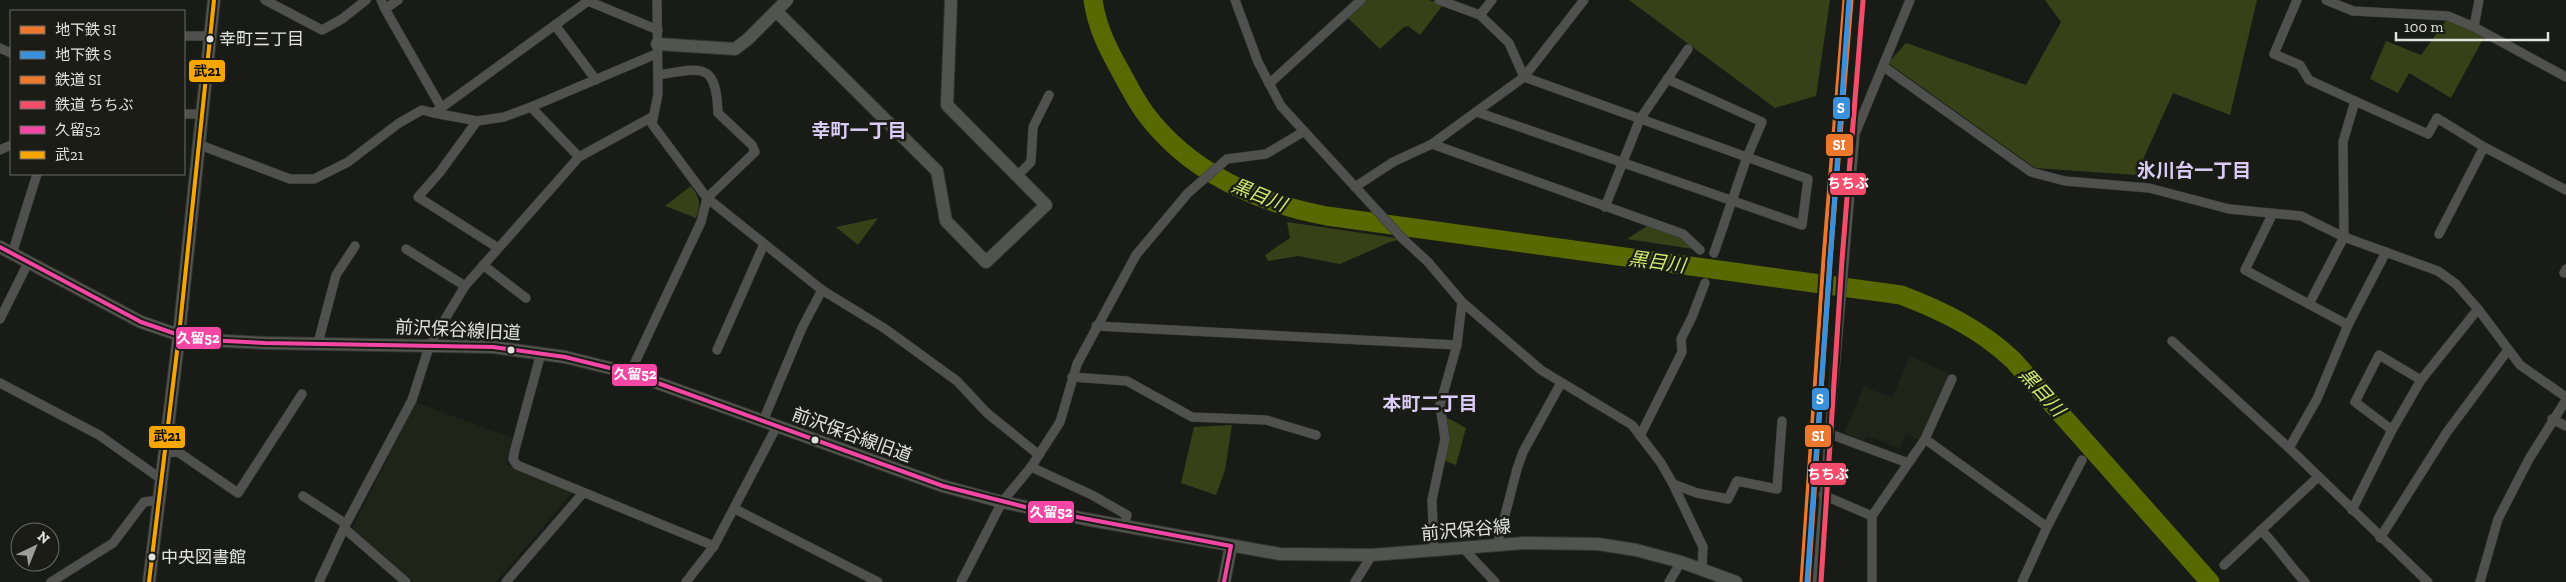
<svg xmlns="http://www.w3.org/2000/svg" width="2566" height="582" font-family="'Zilla Slab','Noto Sans JP',serif">
  <style>
    .built { fill: #202318 }
    .green { fill: #384018 }
    .lines { fill: none; stroke-linecap: round; stroke-linejoin: round }
    .river { stroke: #596902; stroke-width: 19 }
    .street-casing { stroke: #343532; stroke-width: 10 }
    .secondary-casing { stroke: #343532; stroke-width: 14 }
    .street { stroke: #50514e; stroke-width: 9 }
    .secondary { stroke: #52544e; stroke-width: 12 }
    .bus-1-casing { stroke: #1a1c15; stroke-width: 8 }
    .bus-2-casing { stroke: #1a1c15; stroke-width: 8 }
    .bus-1 { stroke: #f346a5; stroke-width: 4 }
    .bus-2 { stroke: #f7a600; stroke-width: 4 }
    .rail-1-casing { stroke: #1a1c15; stroke-width: 9 }
    .rail-2-casing { stroke: #1a1c15; stroke-width: 9 }
    .rail-1 { stroke: #ed772d; stroke-width: 5 }
    .rail-2 { stroke: #f44d6c; stroke-width: 5 }
    .metro-1-casing { stroke: #1a1c15; stroke-width: 9 }
    .metro-2-casing { stroke: #1a1c15; stroke-width: 9 }
    .metro-1 { stroke: #ed772d; stroke-width: 5 }
    .metro-2 { stroke: #3a90db; stroke-width: 5 }
    .bus-dot { fill: #e2e3df; stroke: #1a1c15; stroke-width: 2 }
    .labels { text-anchor: middle; dominant-baseline: central; stroke-width: 5; stroke-linejoin: round; paint-order: stroke }
    .bus-label { font-size: 17px; fill: #e2e3df; stroke: #1a1c15; text-anchor: start }
    .street-label { font-size: 18px; fill: #e2e3df; stroke: #1a1c15 }
    .neighbourhood-label { font-size: 19px; font-weight: bold; fill: #daccf7; stroke: #1a1c15 }
    .water-label { font-size: 19px; font-style: italic; fill: #ceea6e; stroke: #1a1c15 }
    .line-badge { stroke: #1a1c15; stroke-width: 2 }
    .badge-label { font-size: 14px; text-anchor: middle; font-weight: bold; fill: #fff }
    .pale-badge-label { font-size: 14px; text-anchor: middle; font-weight: bold; fill: #111 }
  </style>
  <rect width="100%" height="100%" fill="#191b16"/>
  <!-- built -->
  <g class="built">
    <path d="M 1910,356 L 1950,374 L 1920,441 L 1907,434 L 1899,448 L 1867,436 L 1864,441 L 1844,433 L 1864,386 L 1892,398 Z"/>
    <path d="M 415,402 L 513,438 L 506,464 L 573,492 L 496,582 L 414,582 L 352,529 Z"/>
  </g>
  <!-- green -->
  <g class="green">
    <path d="M 1364,0 L 1429,0 L 1443,5 L 1420,35 L 1408,26 L 1404,27 L 1380,49 L 1347,17 Z"/>
    <path d="M 1629,0 L 1830,0 L 1816,96 L 1775,108 Z"/>
    <path d="M 2045,0 L 2257,0 L 2230,115 L 2173,93 L 2136,175 L 2035,168 L 1888,63 L 1906,43 L 2026,85 L 2061,22 Z"/>
    <path d="M 2447,19 L 2484,37 L 2451,98 L 2409,73 L 2398,93 L 2370,79 L 2386,41 L 2421,55 Z"/>
    <path d="M 691,186 C 700,198 701,204 696,218 L 665,206 Z"/>
    <path d="M 878,218 L 858,245 L 836,227 Z"/>
    <path d="M 1287,222 L 1403,239 L 1390,242 L 1340,264 L 1298,256 L 1268,261 L 1265,255 L 1290,238 Z"/>
    <path d="M 1652,223 L 1683,234 L 1700,250 L 1627,239 Z"/>
    <path d="M 1444,416 L 1466,428 L 1456,465 L 1443,460 Z"/>
    <path d="M 1232,425 L 1225,470 L 1216,495 L 1181,483 L 1194,427 Z"/>
  </g>
  <g class="lines">
    <!-- river -->
    <path class="river" d="M 1093,0 C 1097,28 1108,49 1122,74 C 1129,87 1136,101 1145,113 C 1188,171 1257,203 1327,216 L 1901,295 C 1943,311 1980,329 2013,360 L 2210,582"/>
    <!-- street casing -->
    <g class="street-casing">
      <g id="street">
        <path d="M 265,0 L 322,30 L 342,19 L 366,0"/>
        <path d="M 381,0 L 385,9"/>
        <path d="M 398,0 L 385,9 L 441,107"/>
        <path d="M 657,0 L 658,94 L 652,124 L 707,198 L 822,290 L 884,328 L 957,381 L 987,413 L 1039,455"/>
        <path d="M 1235,0 L 1258,62 L 1281,106 L 1403,239 L 1428,262 L 1462,302 L 1541,370 L 1632,425 L 1661,463 L 1673,484 L 1703,547 L 1702,569"/>
        <path d="M 1439,0 L 1480,15 L 1509,43 L 1524,77 L 1808,179 L 1802,225 L 1477,112"/>
        <path d="M 2297,0 L 2274,54 L 2300,65 L 2309,80 L 2355,101 L 2343,142 L 2344,237 L 2309,304"/>
        <path d="M 2326,0 L 2353,11 L 2448,16 L 2474,27 L 2566,77"/>
        <path d="M 1480,15 L 1492,0"/>
        <path d="M 555,25 L 596,80"/>
        <path d="M 2474,27 L 2479,0"/>
        <path d="M 184,36 L 210,36"/>
        <path d="M 0,48 L 11,53"/>
        <path d="M 1884,67 L 2031,172 L 2065,181 L 2149,188 L 2229,209 L 2301,216 L 2344,237 L 2438,271 L 2456,284 L 2478,309 L 2520,365 L 2566,397"/>
        <path d="M 1667,79 L 1762,122 L 1747,157 L 1714,253"/>
        <path d="M 1269,84 L 1361,0"/>
        <path d="M 2355,101 L 2428,134 L 2437,118 L 2484,147 L 2566,190"/>
        <path d="M 434,113 L 477,121 L 504,117 L 531,107"/>
        <path d="M 184,114 L 203,114"/>
        <path d="M 477,121 L 440,172 L 418,197 L 498,248"/>
        <path d="M 1432,144 L 1683,234 L 1700,250"/>
        <path d="M 200,145 L 290,179 L 314,179 L 348,162 L 399,123 L 422,110 L 434,113 L 588,1 L 658,30"/>
        <path d="M 0,150 L 11,145"/>
        <path d="M 579,157 L 531,107 L 656,54"/>
        <path d="M 1017,176 L 1031,162 L 1033,127 L 1049,95"/>
        <path d="M 1355,187 L 1393,162 L 1432,144 L 1524,77 L 1584,0"/>
        <path d="M 1605,207 L 1640,119 L 1688,49"/>
        <path d="M 2273,213 L 2245,270 L 2348,325"/>
        <path d="M 2439,234 L 2484,147"/>
        <path d="M 406,249 L 465,286"/>
        <path d="M 12,254 L 37,174"/>
        <path d="M 483,265 L 526,298"/>
        <path d="M 2564,273 L 2566,269"/>
        <path d="M 0,319 L 28,263"/>
        <path d="M 1096,326 L 1457,345"/>
        <path d="M 2172,341 L 2289,448 L 2428,582"/>
        <path d="M 318,343 L 336,275 L 355,246"/>
        <path d="M 717,350 L 764,244"/>
        <path d="M 541,353 L 515,449 L 513,459 L 517,465 L 714,546"/>
        <path d="M 630,373 L 701,222 L 707,198 L 755,152 L 752,145 L 718,113 C 716,61 702,68 658,75"/>
        <path d="M 1072,377 L 1127,381 L 1192,417 L 1266,420 L 1316,435"/>
        <path d="M 0,383 L 99,435 L 161,479"/>
        <path d="M 2552,419 L 2566,426"/>
        <path d="M 763,421 L 802,328 L 822,290"/>
        <path d="M 2392,430 L 2355,402 L 2379,355 L 2421,380"/>
        <path d="M 1830,434 L 1908,463"/>
        <path d="M 1640,436 L 1682,352 L 1681,339 L 1692,317 L 1705,283"/>
        <path d="M 1925,439 L 2047,527"/>
        <path d="M 2289,448 L 2317,399 L 2348,325 L 2386,252"/>
        <path d="M 165,453 L 178,452 L 238,493 L 302,394"/>
        <path d="M 1031,467 L 1092,495 L 1127,515 L 1124,525"/>
        <path d="M 1673,484 L 1697,493 L 1728,499 L 1737,481 L 1777,489 L 1782,421"/>
        <path d="M 1823,495 L 1872,516"/>
        <path d="M 303,496 L 346,524"/>
        <path d="M 735,509 L 878,582"/>
        <path d="M 2352,510 L 2392,430 L 2421,380 L 2478,309"/>
        <path d="M 345,529 L 406,582"/>
        <path d="M 2261,530 C 2277,546 2289,565 2305,582"/>
        <path d="M 2380,538 L 2447,432 L 2508,350"/>
        <path d="M 1497,546 L 1517,469 L 1523,452 L 1561,383"/>
        <path d="M 1463,548 L 1495,582"/>
        <path d="M 1434,551 L 1432,500 L 1445,439 L 1440,405 L 1457,345 L 1462,302"/>
        <path d="M 2224,565 L 2318,477"/>
        <path d="M 51,582 L 113,543 L 144,502 L 159,500"/>
        <path d="M 319,582 L 346,524 L 412,400 L 430,344 L 465,286 L 579,157 L 652,117"/>
        <path d="M 506,582 L 583,493"/>
        <path d="M 686,582 L 714,546 L 777,426"/>
        <path d="M 961,582 L 1002,502 L 1031,467 L 1060,422 L 1077,364 L 1136,255 L 1188,193 L 1227,159 L 1266,154 L 1303,132"/>
        <path d="M 1355,582 L 1372,555"/>
        <path d="M 1669,582 L 1681,562"/>
        <path d="M 1817,582 L 1855,134 L 1910,0"/>
        <path d="M 1872,582 L 1872,516 L 1925,439 L 1952,379"/>
        <path d="M 2022,582 L 2047,527 L 2082,460"/>
        <path d="M 2480,582 L 2498,519 L 2529,459 L 2566,400"/>
      </g>
    </g>
    <!-- secondary casing -->
    <g class="secondary-casing">
      <g id="secondary">
        <path d="M 776,11 L 937,171 L 946,221 L 986,262 L 1046,205 L 947,105 L 951,0"/>
        <path d="M 657,44 L 735,49 L 748,39 L 787,0"/>
        <path d="M 0,247 L 141,322 L 179,335 L 207,340 L 265,343 L 493,347 L 565,357 L 630,373 L 943,486 L 1002,502 L 1085,519 L 1280,554 L 1372,555 L 1524,543 L 1598,544 L 1636,550 L 1681,562 L 1736,582"/>
        <path d="M 149,582 L 179,335 L 214,0"/>
        <path d="M 1224,582 L 1231,546"/>
      </g>
    </g>
    <!-- street -->
    <use href="#street" class="street"/>
    <!-- secondary -->
    <use href="#secondary" class="secondary"/>
    <!-- bus-1 casing -->
    <g class="bus-1-casing">
      <path id="bus-1" d="M 0,247 L 141,322 L 179,335 L 207,340 L 265,343 L 493,347 L 565,357 L 630,373 L 943,486 L 1029,508 L 1231,546 L 1224,582"/>
    </g>
    <!-- bus-2 casing -->
    <g class="bus-2-casing">
      <path id="bus-2" d="M 149,582 L 179,335 L 214,0"/>
    </g>
    <!-- bus-1 -->
    <use href="#bus-1" class="bus-1"/>
    <!-- bus-2 -->
    <use href="#bus-2" class="bus-2"/>
    <!-- rail-1 casing -->
    <g class="rail-1-casing">
      <path id="rail-1" d="M 1802,582 L 1824,259 L 1845,0"/>
    </g>
    <!-- rail-2 casing -->
    <g class="rail-2-casing">
      <path id="rail-2" d="M 1821,582 L 1842,260 L 1863,1"/>
    </g>
    <!-- rail-1 -->
    <use href="#rail-1" class="rail-1"/>
    <!-- rail-2 -->
    <use href="#rail-2" class="rail-2"/>
    <!-- metro-1 casing -->
    <g class="metro-1-casing">
      <path id="metro-1" d="M 1808,582 L 1830,259 L 1851,0"/>
    </g>
    <!-- metro-2 casing -->
    <g class="metro-2-casing">
      <path id="metro-2" d="M 1807,582 L 1849,0"/>
    </g>
    <!-- metro-1 -->
    <use href="#metro-1" class="metro-1"/>
    <!-- metro-2 -->
    <use href="#metro-2" class="metro-2"/>
  </g>
  <!-- markers -->
  <g class="bus-dot">
    <circle cx="210" cy="39" r="4.5"/>
    <circle cx="511" cy="350" r="4.5"/>
    <circle cx="815" cy="440" r="4.5"/>
    <circle cx="152" cy="557" r="4.5"/>
  </g>
  <g class="labels">
    <!-- bus labels -->
    <g class="bus-label">
      <text x="219" y="39">幸町三丁目</text>
      <text x="161" y="557">中央図書館</text>
    </g>
    <!-- street labels -->
    <g class="street-label">
      <text transform="translate(458 330) rotate(3)">前沢保谷線旧道</text>
      <text transform="translate(852 435) rotate(20)">前沢保谷線旧道</text>
      <text transform="translate(1466 530) rotate(-5)">前沢保谷線</text>
    </g>
    <!-- neighbourhood labels -->
    <g class="neighbourhood-label">
      <text x="859" y="130">幸町一丁目</text>
      <text x="2194" y="170">氷川台一丁目</text>
      <text x="1430" y="403">本町二丁目</text>
    </g>
    <!-- water labels -->
    <g class="water-label">
      <text transform="translate(1259 195) rotate(22)">黒目川</text>
      <text transform="translate(1657 262) rotate(8)">黒目川</text>
      <text transform="translate(2042 392) rotate(48)">黒目川</text>
    </g>
  </g>
  <g class="line-badge">
    <rect x="188" y="59" width="38" height="24" rx="5" fill="#f7a600"/>
    <rect x="1832" y="96" width="19" height="24" rx="5" fill="#3a90db"/>
    <rect x="1825" y="133" width="29" height="24" rx="5" fill="#ed772d"/>
    <rect x="1829" y="172" width="38" height="24" rx="5" fill="#f44d6c"/>
    <rect x="175" y="326" width="47" height="24" rx="5" fill="#f346a5"/>
    <rect x="611" y="363" width="47" height="24" rx="5" fill="#f346a5"/>
    <rect x="1811" y="387" width="19" height="24" rx="5" fill="#3a90db"/>
    <rect x="1804" y="424" width="28" height="24" rx="5" fill="#ed772d"/>
    <rect x="148" y="425" width="38" height="24" rx="5" fill="#f7a600"/>
    <rect x="1809" y="462" width="38" height="24" rx="5" fill="#f44d6c"/>
    <rect x="1027" y="500" width="48" height="24" rx="5" fill="#f346a5"/>
  </g>
  <g class="badge-label">
    <text x="1841" y="113">S</text>
    <text x="1839" y="150">SI</text>
    <text x="1848" y="188">ちちぶ</text>
    <text x="198" y="343">久留52</text>
    <text x="635" y="379">久留52</text>
    <text x="1820" y="404">S</text>
    <text x="1818" y="441">SI</text>
    <text x="1828" y="479">ちちぶ</text>
    <text x="1051" y="517">久留52</text>
  </g>
  <g class="pale-badge-label">
    <text x="207" y="76">武21</text>
    <text x="167" y="441">武21</text>
  </g>
  <!-- legend -->
  <rect x="10" y="10" width="175" height="165" fill="#1a1c15" stroke="#6a6c66"/>
  <rect x="20" y="26" width="25" height="8" fill="#ed772d" stroke="#6a6c66"/>
  <text x="55" y="35" font-size="15" fill="#e2e3df">地下鉄 SI</text>
  <rect x="20" y="51" width="25" height="8" fill="#3a90db" stroke="#6a6c66"/>
  <text x="55" y="60" font-size="15" fill="#e2e3df">地下鉄 S</text>
  <rect x="20" y="76" width="25" height="8" fill="#ed772d" stroke="#6a6c66"/>
  <text x="55" y="85" font-size="15" fill="#e2e3df">鉄道 SI</text>
  <rect x="20" y="101" width="25" height="8" fill="#f44d6c" stroke="#6a6c66"/>
  <text x="55" y="110" font-size="15" fill="#e2e3df">鉄道 ちちぶ</text>
  <rect x="20" y="126" width="25" height="8" fill="#f346a5" stroke="#6a6c66"/>
  <text x="55" y="135" font-size="15" fill="#e2e3df">久留52</text>
  <rect x="20" y="151" width="25" height="8" fill="#f7a600" stroke="#6a6c66"/>
  <text x="55" y="160" font-size="15" fill="#e2e3df">武21</text>
  <!-- north arrow -->
  <g transform="translate(35 547) rotate(43)"><circle r="24" fill="#1a1c15" stroke="#6a6c66"/>
  <path d="M0-4L9 19L0 12L-9 19Z" fill="#9c9d99"/>
  <text y="-8" font-size="14" font-weight="bold" text-anchor="middle" fill="#e2e3df">N</text>
  </g>
  <!-- scale -->
  <path d="M2396 32v8h152v-8" fill="none" stroke="#e2e3df" stroke-width="2.5"/>
  <text x="2404" y="32" font-size="15" fill="#e2e3df" stroke="#1a1c15" stroke-width="4" paint-order="stroke">100 m</text>
</svg>
